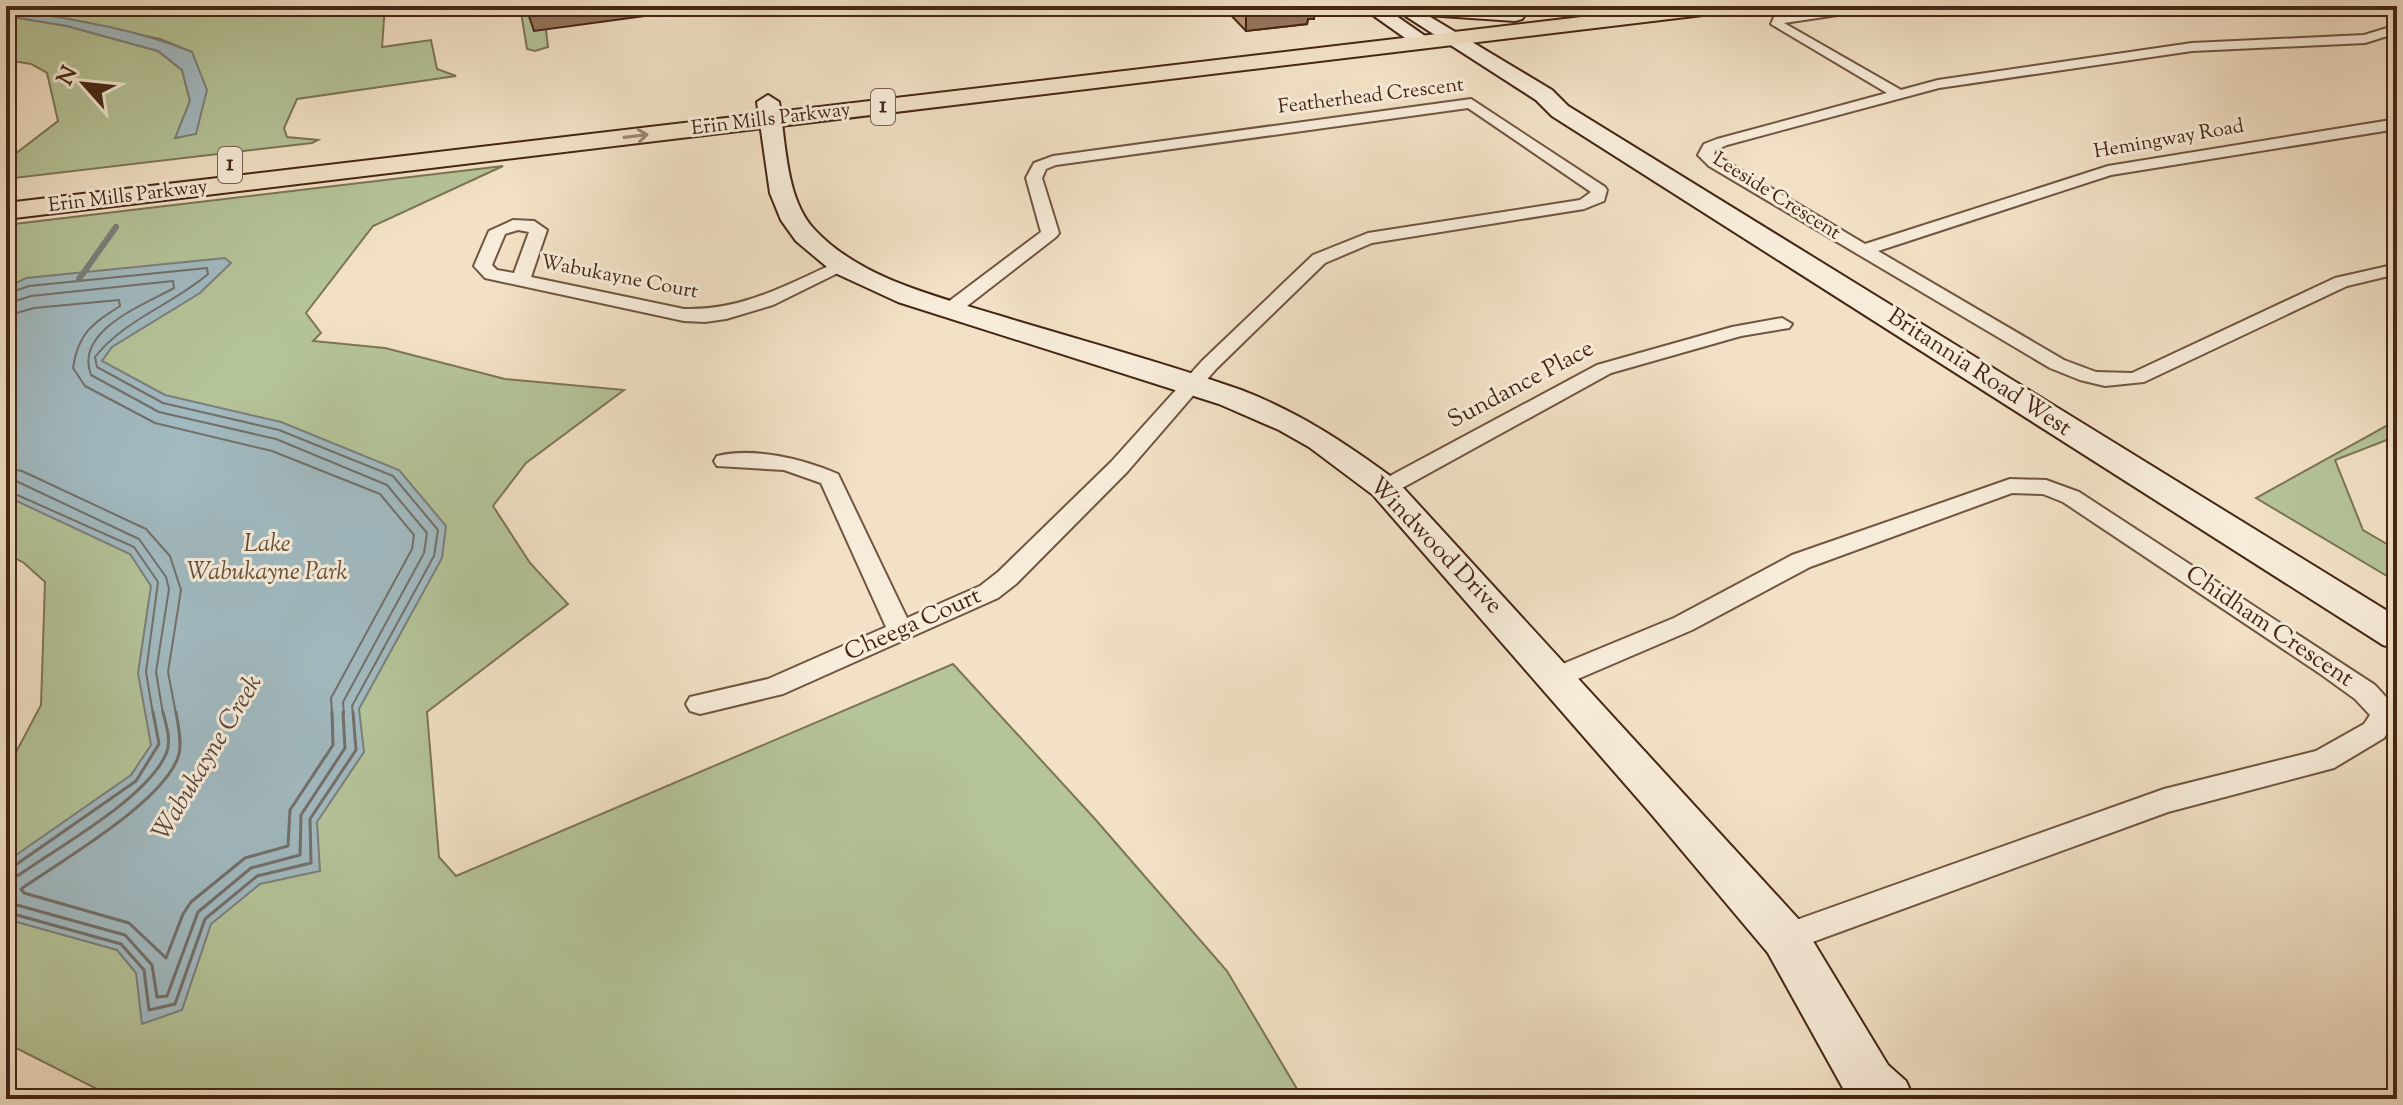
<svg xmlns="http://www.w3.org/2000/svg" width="2403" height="1105" font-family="'Sorts Mill Goudy',serif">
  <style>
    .green { fill: #b5c499; stroke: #7d7556; stroke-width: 2 }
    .water { fill: #a1bac1; stroke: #7c7f7c; stroke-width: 2 }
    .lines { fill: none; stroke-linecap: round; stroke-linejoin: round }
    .shore-far1 { stroke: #73706a; stroke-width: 2 }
    .shore { stroke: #73706a; stroke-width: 3 }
    .stream { stroke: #7c7f7c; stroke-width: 6 }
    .street-casing { stroke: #705540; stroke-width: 4 }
    .secondary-casing { stroke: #452614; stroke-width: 4 }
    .primary-casing { stroke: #452614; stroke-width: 4 }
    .street { fill: #f7ecda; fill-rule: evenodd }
    .secondary { fill: #f7ecda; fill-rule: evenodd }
    .primary { fill: #f2e1c6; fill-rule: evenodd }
    .wall { fill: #b99072; stroke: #452614; stroke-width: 2 }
    .shaded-wall { fill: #96755c; stroke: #452614; stroke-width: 2 }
    .building { fill: #d7a784; stroke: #452614; stroke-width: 2 }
    .oneway { stroke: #9c846d }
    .labels { text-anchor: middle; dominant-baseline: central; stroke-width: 6; stroke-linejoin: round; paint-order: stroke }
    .far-street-label { font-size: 20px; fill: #452614; stroke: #f7ecda }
    .shield { fill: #f7ecda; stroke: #7a614f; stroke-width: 2 }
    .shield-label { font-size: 22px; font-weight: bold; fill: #452614 }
    .street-label { font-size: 24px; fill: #452614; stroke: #f7ecda }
    .park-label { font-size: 24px; font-style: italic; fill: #614e35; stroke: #f7ecda }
    .water-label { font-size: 26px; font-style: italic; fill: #5c4b3f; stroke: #f7ecda }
  </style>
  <rect width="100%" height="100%" fill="#f2e1c6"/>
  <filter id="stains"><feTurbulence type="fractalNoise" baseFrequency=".0025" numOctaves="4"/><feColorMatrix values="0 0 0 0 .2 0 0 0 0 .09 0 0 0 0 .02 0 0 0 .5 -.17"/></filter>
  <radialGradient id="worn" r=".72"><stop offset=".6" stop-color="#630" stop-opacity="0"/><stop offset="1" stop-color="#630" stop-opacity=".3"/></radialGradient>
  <!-- green -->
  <g class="green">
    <path d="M 6,6 L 385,6 L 382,47 L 431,40 L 437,69 L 456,76 L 297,99 L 284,128 L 287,137 L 318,140 L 312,143 L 6,179 L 6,161 L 58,121 L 47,73 L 31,64 L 6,60 L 6,16 L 67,26 L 158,51 L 182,70 L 190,101 L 176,138 L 196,133 L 192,52 L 160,39 Z"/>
    <path d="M 520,6 L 530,6 L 546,30 L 548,47 L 535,51 L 527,49 Z"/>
    <path d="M 503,166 L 373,226 L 306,313 L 321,333 L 313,341 L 385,348 L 505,379 L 624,390 L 526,463 L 493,506 L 530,563 L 568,604 L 427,712 L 439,857 L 456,876 L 953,664 L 1095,819 L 1227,971 L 1303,1099 L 111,1099 L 111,1096 L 6,1043 L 6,771 L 41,705 L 45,582 L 24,563 L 6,553 L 6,225 Z"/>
    <path d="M 2397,420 L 2397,436 L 2335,460 L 2363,530 L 2397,550 L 2397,582 L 2256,498 Z"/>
  </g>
  <!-- water -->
  <g class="water">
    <path d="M 6,8 C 69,19 133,28 192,52 L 207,90 L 196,134 L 175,138 L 190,101 L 182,70 L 158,51 L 67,26 L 6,16 Z"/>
    <path d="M 225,258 L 231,263 L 200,293 L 112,347 L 102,361 L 165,395 L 281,422 L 399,470 L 446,526 L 442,558 L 359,709 L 364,752 L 317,822 L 320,871 L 260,884 L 211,924 L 182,1010 L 142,1024 L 136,973 L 117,950 L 6,919 L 6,862 L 131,775 L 151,745 L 138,673 L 151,586 L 130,554 L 6,496 L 6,288 L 26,278 Z"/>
  </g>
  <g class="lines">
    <!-- shore-far1 -->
    <g class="shore-far1">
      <path d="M 6,294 L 29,286 L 207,268 L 208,274 C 172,305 125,319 95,357 L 97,367 L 163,403 L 279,430 L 393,476 L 438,530 L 434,556 L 352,706 L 353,714"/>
      <path d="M 6,304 L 31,296 L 173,281 L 174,288 C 143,305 74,331 91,375 L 159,412 L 276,439 L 387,485 L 427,533 L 424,553 L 343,702 L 344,714"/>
      <path d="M 6,316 L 34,308 L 119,300 L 120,306 C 92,324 78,333 73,368 L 85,386 L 155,423 L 272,451 L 380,494 L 414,535 L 412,549 L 331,698 L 332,714"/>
      <path d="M 6,468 L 22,471 L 146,529 L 170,556 L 181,590 L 168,672 L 176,714"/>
      <path d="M 6,480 L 16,481 L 139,539 L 166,577 L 169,589 L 156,672 L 163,714"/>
      <path d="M 6,490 L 134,547 L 158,582 L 146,672 L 153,714"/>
    </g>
    <!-- shore -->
    <g class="shore">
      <path d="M 176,712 C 178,726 182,740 179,754 C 167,800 61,861 21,889 L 24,893 L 129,923 L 166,958 L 183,914 L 191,902 L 245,858 L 288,846 L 290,810 L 333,745 L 332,712"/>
      <path d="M 6,868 L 14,866 L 136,781 L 159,744 L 153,712"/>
      <path d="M 6,878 L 19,875 C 60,846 147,798 166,754 C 172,741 166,725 163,712"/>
      <path d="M 6,902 L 125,935 L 152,965 L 157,997 L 167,996 L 198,912 L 251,868 L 300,855 L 301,815 L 345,748 L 343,712"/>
      <path d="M 6,912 L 121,944 L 144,970 L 149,1010 L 175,1004 L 205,919 L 257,876 L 311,863 L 310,819 L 356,750 L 353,712"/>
    </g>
    <!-- stream -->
    <path class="stream" d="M 79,279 L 116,227"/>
    <!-- street casing -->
    <g class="street-casing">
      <g id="street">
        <path d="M 1842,6 L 1877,6 L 1871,10 L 1784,23 L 1901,90 L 1938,80 L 2192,43 L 2364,35 L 2397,25 L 2397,33 L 2365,43 L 2192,51 L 1939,88 L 1727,145 L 1716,150 L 1714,154 L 1865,244 L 2108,166 L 2397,119 L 2397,129 L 2111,175 L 1878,251 L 2064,360 L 2096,372 L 2132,373 L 2335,278 L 2397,264 L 2397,274 L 2347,286 L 2144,382 L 2105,386 L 2080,380 L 2050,368 L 1709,166 L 1698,155 L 1704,144 L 1717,139 L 1887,93 L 1771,24 L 1775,15 Z"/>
        <path d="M 2360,6 L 2380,6 L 2397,11 L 2397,19 Z"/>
        <path d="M 1471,99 L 1605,187 L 1607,190 L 1604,201 L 1584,209 L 1372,243 L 1325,263 L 1216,369 L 1127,472 L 1016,584 L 998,598 L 783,694 L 700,714 L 690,711 L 686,704 L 690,697 L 768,679 L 886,627 L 821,483 L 784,470 L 717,466 L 714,461 L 717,456 C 755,447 803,459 838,474 L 907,618 L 980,586 L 998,572 L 1111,462 L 1202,361 L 1313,255 L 1368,233 L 1580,200 L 1591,192 L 1468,108 L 1056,165 L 1046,169 L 1042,178 L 1059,233 L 1056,237 L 958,313 L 944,313 L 942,309 L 944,305 L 1041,232 L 1026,178 L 1034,163 L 1053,156 Z"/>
        <path d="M 513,220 L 534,221 L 547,230 L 531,277 L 684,309 C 741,311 787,285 837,262 L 843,261 L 852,266 L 773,305 L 726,319 L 705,322 L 684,321 L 485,278 L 474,266 L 489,231 ZM 518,230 L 529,232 L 514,273 L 497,270 L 492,265 L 505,234 Z"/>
        <path d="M 1782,318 L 1792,324 L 1789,328 L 1741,336 L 1611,373 L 1393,493 L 1377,493 L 1374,488 L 1377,483 L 1597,365 L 1732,327 Z"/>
        <path d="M 2010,479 L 2046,480 L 2079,492 L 2375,685 L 2395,707 L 2397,717 L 2384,738 L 2334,768 L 2168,812 L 1785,952 L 1774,948 L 1769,938 L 1774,928 L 2164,789 L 2316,751 L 2364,724 L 2370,715 L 2355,699 L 2319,673 L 2063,502 L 2043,494 L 2012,493 L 1810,567 L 1692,630 L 1566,684 L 1557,687 L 1548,684 L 1544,677 L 1548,670 L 1674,618 L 1792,555 Z"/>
      </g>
    </g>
    <!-- secondary casing -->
    <g class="secondary-casing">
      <g id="secondary">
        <path d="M 1360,6 L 1382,6 L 1425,36 L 1422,40 L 1408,40 Z"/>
        <path d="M 1390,6 L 1522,11 L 1525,15 L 1522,19 L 1515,21 L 1427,15 L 1552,90 L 1568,106 L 2397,617 L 2397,649 L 2383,645 L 1552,116 L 1536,100 Z"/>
        <path d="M 768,95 L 779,102 C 786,141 785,198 814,229 C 861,280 940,297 1004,317 C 1082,341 1163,362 1241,390 C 1299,412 1347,444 1397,481 L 1802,923 L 1888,1065 L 1906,1081 L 1914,1099 L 1849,1099 L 1768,953 L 1652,815 L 1373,495 L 1309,447 L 1279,430 L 1219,404 L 898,302 L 833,272 L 796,241 L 781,220 L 770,193 L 757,102 Z"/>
      </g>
    </g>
    <!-- primary casing -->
    <g class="primary-casing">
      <path id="primary" d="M 1675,6 L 1738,6 L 1728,12 L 6,219 L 6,203 Z"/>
    </g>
    <!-- street -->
    <use href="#street" class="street"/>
    <!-- secondary -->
    <use href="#secondary" class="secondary"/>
    <!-- primary -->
    <use href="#primary" class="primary"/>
  </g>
  <!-- wall -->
  <path class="wall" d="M 1222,6 L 1315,6 L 1314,19 L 1308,19 L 1307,24 L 1246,31 Z"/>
  <!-- shaded-wall -->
  <g class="shaded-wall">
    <path d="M 577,6 L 719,6 L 534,31 L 528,13 Z"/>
    <path d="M 1315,6 L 1314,19 L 1308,19 L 1307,24 L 1246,31 L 1246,7 Z"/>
  </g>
  <!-- building -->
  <path class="building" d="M 527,6 L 577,6 L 528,13 Z"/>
  <!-- one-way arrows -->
  <defs><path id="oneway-shaft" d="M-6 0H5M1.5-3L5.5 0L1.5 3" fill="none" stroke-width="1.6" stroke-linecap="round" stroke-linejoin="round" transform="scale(2)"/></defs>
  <use class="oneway" href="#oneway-shaft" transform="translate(636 136) rotate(-7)"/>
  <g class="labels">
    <!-- far-street labels -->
    <g class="far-street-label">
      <text transform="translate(1371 97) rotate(-7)">Featherhead Crescent</text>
      <text transform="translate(771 120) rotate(-7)">Erin Mills Parkway</text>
      <text transform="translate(2169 140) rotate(-10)">Hemingway Road</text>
      <text transform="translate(128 197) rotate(-7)">Erin Mills Parkway</text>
      <text transform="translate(1776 197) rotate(32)">Leeside Crescent</text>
      <text transform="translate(619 278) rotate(11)">Wabukayne Court</text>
    </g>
    <!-- shield labels -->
    <g class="shield">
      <rect x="871" y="89" width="24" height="36" rx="6"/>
      <rect x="218" y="147" width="24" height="36" rx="6"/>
    </g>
    <g class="shield-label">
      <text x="883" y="107">1</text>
      <text x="230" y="165">1</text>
    </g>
    <!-- street labels -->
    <g class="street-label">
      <text transform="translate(1979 373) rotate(33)">Britannia Road West</text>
      <text transform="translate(1521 385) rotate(-28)">Sundance Place</text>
      <text transform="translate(1435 546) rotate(46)">Windwood Drive</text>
      <text transform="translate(913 625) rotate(-24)">Cheega Court</text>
      <text transform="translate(2269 627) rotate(34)">Chidham Crescent</text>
    </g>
    <!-- park labels -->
    <g class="park-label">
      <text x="267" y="545">Lake<tspan x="267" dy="28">Wabukayne Park</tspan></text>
    </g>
    <!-- water labels -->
    <g class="water-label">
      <text transform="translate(208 758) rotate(-59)">Wabukayne Creek</text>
    </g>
  </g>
  <!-- margin -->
  <rect width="2403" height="1105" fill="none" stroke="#f2e1c6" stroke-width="32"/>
  <rect x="8" y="8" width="2387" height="1089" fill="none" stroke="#452614" stroke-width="4"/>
  <rect x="16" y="16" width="2371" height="1073" fill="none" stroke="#452614" stroke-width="2"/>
  <!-- north arrow -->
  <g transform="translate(84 84) rotate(297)" stroke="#f7ecda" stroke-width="6" paint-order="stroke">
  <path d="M0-6L14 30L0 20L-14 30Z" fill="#452614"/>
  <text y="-12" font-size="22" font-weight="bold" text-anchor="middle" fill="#452614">N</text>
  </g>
  <rect width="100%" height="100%" filter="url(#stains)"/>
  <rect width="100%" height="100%" fill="url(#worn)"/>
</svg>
